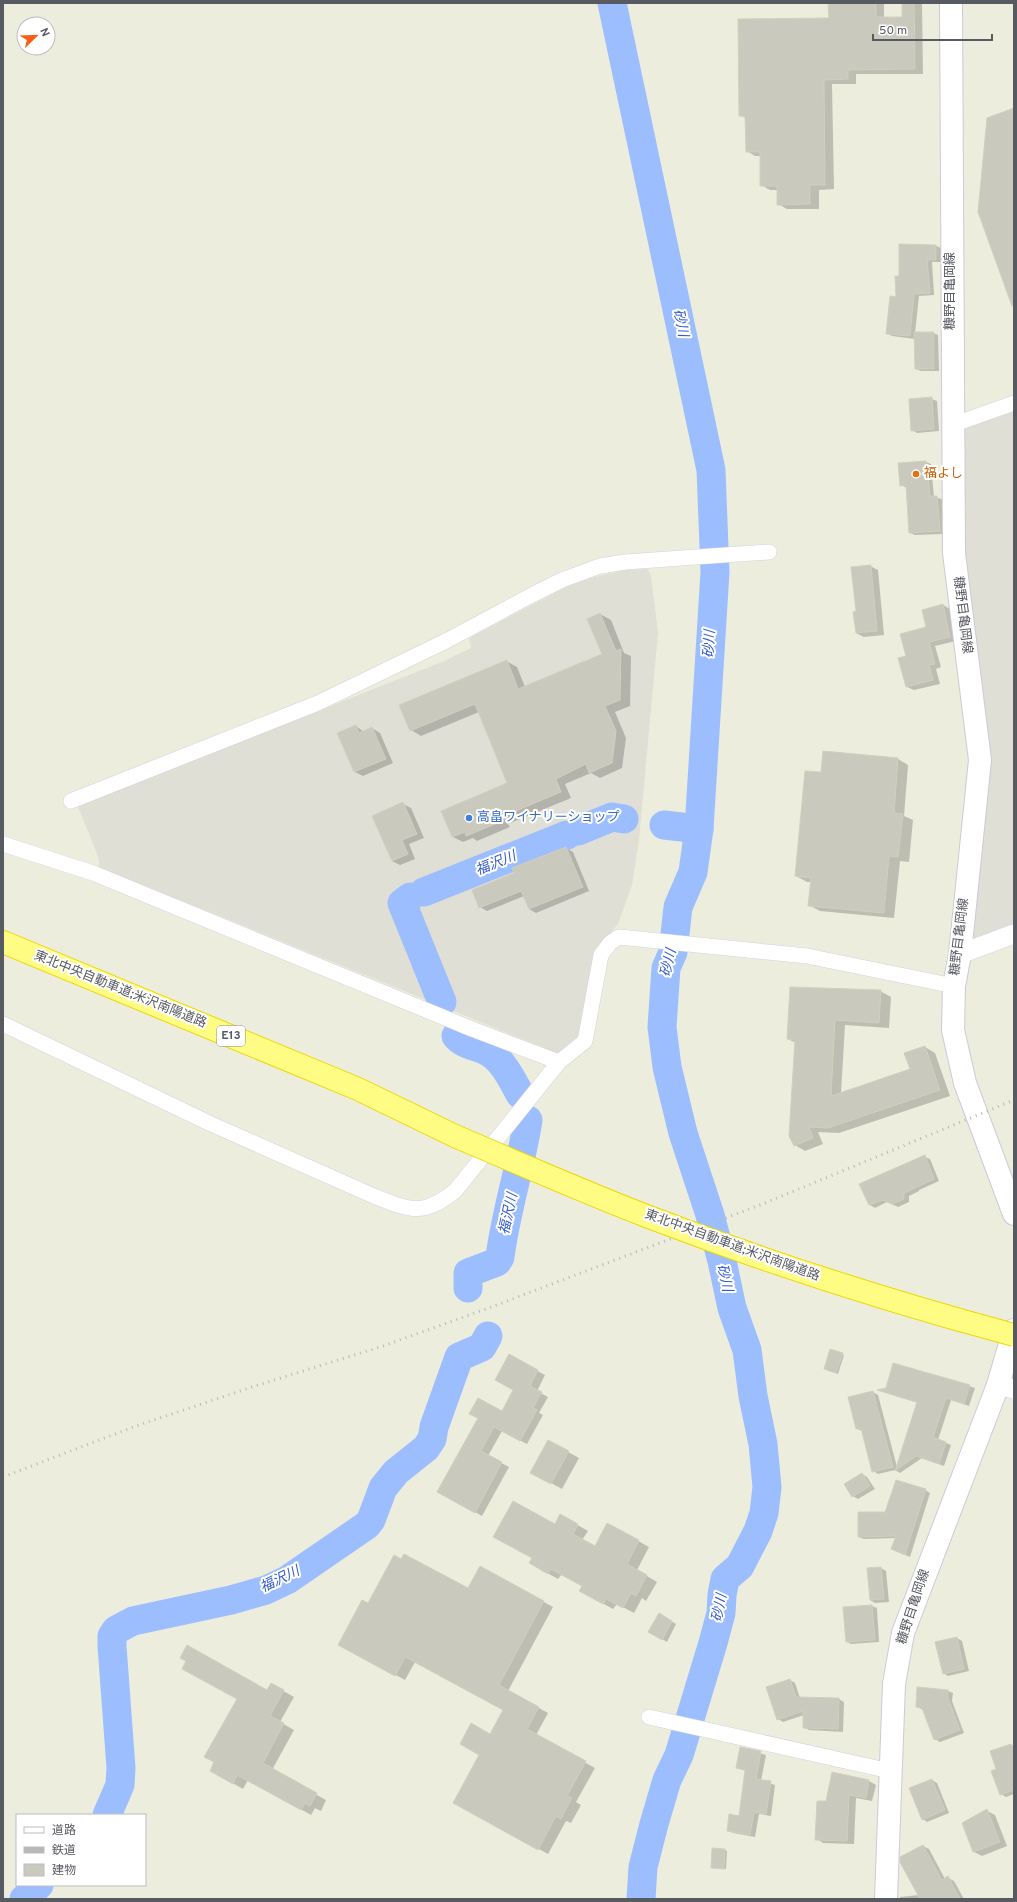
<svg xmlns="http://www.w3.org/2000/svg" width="1017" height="1902" font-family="Overpass,'Noto Sans JP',sans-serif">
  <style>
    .industrial { fill: #e0dfd6 }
    .shadow { fill: #0003 }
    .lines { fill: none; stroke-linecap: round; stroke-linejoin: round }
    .river { stroke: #9cbeff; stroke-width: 29 }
    .building { fill: #cac9be; stroke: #d2d0bc }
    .minor-casing { stroke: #d2d3db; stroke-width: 16 }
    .tertiary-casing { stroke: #d2d3db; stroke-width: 20 }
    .secondary-casing { stroke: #cacbd5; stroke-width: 24 }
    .motorway-casing { stroke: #ebd800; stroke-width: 24 }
    .minor { stroke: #fff; stroke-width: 15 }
    .tertiary { stroke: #fff; stroke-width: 19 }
    .secondary { stroke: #fff; stroke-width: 22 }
    .motorway { stroke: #fffc83; stroke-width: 22 }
    .rail { stroke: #b7b8b8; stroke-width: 3; stroke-dasharray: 1 5; stroke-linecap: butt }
    .motorway-bridge-casing { stroke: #ebd800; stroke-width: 24; stroke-linecap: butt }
    .motorway-bridge { stroke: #fffc83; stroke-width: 22 }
    .food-dot { fill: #e8710a; stroke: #fff; stroke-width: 1.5 }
    .shop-dot { fill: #3f7fe0; stroke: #fff; stroke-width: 1.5 }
    .labels { text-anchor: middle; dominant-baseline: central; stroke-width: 4; stroke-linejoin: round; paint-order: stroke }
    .shield { fill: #fff; stroke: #8a8c91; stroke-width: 1 }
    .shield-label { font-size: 12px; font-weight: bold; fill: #585a62 }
    .street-label { font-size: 13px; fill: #585a62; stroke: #fff }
    .food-label { font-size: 13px; fill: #c56008; stroke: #fff; text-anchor: start }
    .shop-label { font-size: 13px; fill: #366cbe; stroke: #fff; text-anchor: start }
    .water-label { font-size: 14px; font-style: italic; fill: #335bce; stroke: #fff }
  </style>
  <rect width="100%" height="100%" fill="#ededde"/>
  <!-- industrial -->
  <g class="industrial">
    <path d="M 1014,403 L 1014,934 L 960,954 L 980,760 L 952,425 Z"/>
    <path d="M 647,569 L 651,575 L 658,633 L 639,840 L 632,885 L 618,924 L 604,940 L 580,1038 L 557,1053 L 190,904 L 99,870 L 99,859 L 77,804 L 205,756 L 444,661 L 471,648 L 469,638 L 568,586 L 594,577 L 626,570 Z"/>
  </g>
  <!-- shadow -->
  <g class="shadow">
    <path d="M 829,3 L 884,3 L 884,18 L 903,18 L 903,3 L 922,3 L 923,74 L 856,74 L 856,84 L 832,84 L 834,189 L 819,190 L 819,209 L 787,209 L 778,204 L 778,190 L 770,190 L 761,185 L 761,156 L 755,156 L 747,151 L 747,119 L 740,115 L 830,19 Z"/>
    <path d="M 900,245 L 936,246 L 941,248 L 941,262 L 932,262 L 934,295 L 919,296 L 915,333 L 933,333 L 938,335 L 939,371 L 921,371 L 916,369 L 915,339 L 892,336 L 887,333 L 897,298 L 900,277 Z"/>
    <path d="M 932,399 L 937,401 L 939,431 L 917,433 L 912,430 Z"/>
    <path d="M 926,462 L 931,464 L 934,497 L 942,499 L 944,534 L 915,535 L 910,533 L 907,488 L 901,485 Z"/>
    <path d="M 870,566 L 878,570 L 884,635 L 864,637 L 856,633 L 858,612 Z"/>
    <path d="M 943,605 L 950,609 L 956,641 L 935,646 L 941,667 L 936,669 L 940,684 L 914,690 L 907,687 L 907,657 Z"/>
    <path d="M 600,614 L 611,620 L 624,653 L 631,656 L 630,706 L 615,712 L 626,738 L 622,768 L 600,778 L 591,773 L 565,784 L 571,798 L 508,824 L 510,827 L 477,841 L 473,838 L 463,842 L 453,837 L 509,784 L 479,712 L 421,736 L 411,730 L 506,661 L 517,667 L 525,687 L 604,655 Z"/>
    <path d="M 356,726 L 364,732 L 372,728 L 380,733 L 393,763 L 363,776 L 355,772 L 339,734 Z"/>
    <path d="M 823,752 L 898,759 L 908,765 L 904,816 L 913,820 L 909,862 L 900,861 L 894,918 L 820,911 L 809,905 L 812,882 L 807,882 L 796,876 L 822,773 Z"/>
    <path d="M 403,804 L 411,808 L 424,838 L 409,844 L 415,859 L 400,865 L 392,861 Z"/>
    <path d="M 566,848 L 573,852 L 589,891 L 536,913 L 529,909 L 524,896 L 487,911 L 480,907 L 515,873 L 513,869 Z"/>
    <path d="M 880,991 L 891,997 L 889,1028 L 845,1025 L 841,1093 L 911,1069 L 925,1047 L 935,1053 L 950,1096 L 839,1133 L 818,1132 L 823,1144 L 805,1151 L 795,1145 L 796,1043 L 788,1039 Z"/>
    <path d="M 925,1157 L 930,1159 L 939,1181 L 919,1190 L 919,1191 L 909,1196 L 909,1202 L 898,1207 L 887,1202 L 875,1208 L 870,1205 L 860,1184 Z"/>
    <path d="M 842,1354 L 844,1355 L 838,1374 L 827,1370 Z"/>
    <path d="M 509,1356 L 545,1375 L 537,1391 L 548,1397 L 539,1413 L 543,1415 L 527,1444 L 502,1431 L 488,1456 L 509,1467 L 482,1516 L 439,1492 L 502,1412 L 514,1390 Z"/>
    <path d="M 894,1364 L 975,1388 L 969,1406 L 951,1400 L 938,1440 L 951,1445 L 944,1466 L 922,1458 L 900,1473 L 895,1470 L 878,1474 L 873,1471 L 863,1431 L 857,1429 L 873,1392 L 878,1395 L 897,1467 L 918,1403 L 880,1391 L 887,1389 Z"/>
    <path d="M 548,1441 L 579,1458 L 562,1489 L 531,1472 Z"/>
    <path d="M 862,1474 L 867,1477 L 875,1489 L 858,1499 L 853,1496 Z"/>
    <path d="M 925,1490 L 930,1493 L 910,1557 L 892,1549 L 896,1538 L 864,1539 L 859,1537 L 886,1513 Z"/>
    <path d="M 560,1515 L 588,1531 L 582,1540 L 595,1547 L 608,1524 L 649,1547 L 637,1570 L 657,1582 L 646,1601 L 642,1598 L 634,1613 L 617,1604 L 613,1609 L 580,1591 L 583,1585 L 562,1574 L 558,1579 L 540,1569 L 555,1525 Z"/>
    <path d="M 481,1567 L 553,1607 L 508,1691 L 548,1713 L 536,1735 L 595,1768 L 576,1802 L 581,1805 L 571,1823 L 566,1821 L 548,1854 L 463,1808 L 490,1735 L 504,1710 L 415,1662 L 405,1680 L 339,1644 L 369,1605 L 468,1590 Z"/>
    <path d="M 881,1568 L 886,1571 L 889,1602 L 875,1603 L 870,1600 L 868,1569 Z"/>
    <path d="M 872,1606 L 877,1608 L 879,1642 L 851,1644 L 846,1641 L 844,1608 Z"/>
    <path d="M 659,1614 L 676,1624 L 667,1642 L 650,1632 Z"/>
    <path d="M 957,1638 L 962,1641 L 969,1671 L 948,1676 L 943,1673 Z"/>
    <path d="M 790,1680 L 795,1683 L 800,1698 L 839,1699 L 844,1702 L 843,1732 L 809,1730 L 804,1727 L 804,1715 L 783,1722 L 778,1719 Z"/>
    <path d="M 271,1684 L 294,1697 L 280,1722 L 294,1730 L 272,1770 L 326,1800 L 321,1811 L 315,1808 L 311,1815 L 248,1780 L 243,1789 L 211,1771 Z"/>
    <path d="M 918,1688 L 948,1691 L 953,1693 L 952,1701 L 964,1733 L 940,1742 L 935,1739 L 923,1710 L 917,1707 Z"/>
    <path d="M 1011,1745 L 1014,1746 L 1014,1794 L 1006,1797 L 1001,1794 L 998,1770 L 991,1752 Z"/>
    <path d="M 741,1748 L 766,1755 L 761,1781 L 775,1785 L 771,1816 L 759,1814 L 755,1837 L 733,1833 L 728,1830 L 740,1817 L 746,1771 L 737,1768 Z"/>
    <path d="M 833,1774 L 869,1781 L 876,1785 L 872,1801 L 856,1798 L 854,1844 L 823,1843 L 817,1839 Z"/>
    <path d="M 932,1780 L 937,1783 L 949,1813 L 927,1822 L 923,1819 Z"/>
    <path d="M 987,1811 L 995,1815 L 1007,1846 L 982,1856 L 974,1852 Z"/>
    <path d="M 923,1846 L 929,1849 L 945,1879 L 948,1878 L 954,1881 L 964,1899 L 901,1899 L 900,1897 L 919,1895 Z"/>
    <path d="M 725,1850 L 727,1851 L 726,1869 L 712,1867 Z"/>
  </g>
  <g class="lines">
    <!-- river -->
    <g class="river">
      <path d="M 612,3 L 711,470 L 715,572 L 699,829 L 693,872 L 678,907 L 673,952 L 666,968 L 662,1027 L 667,1067 L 683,1133 L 710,1215 L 722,1261 L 732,1308 L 747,1350 L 753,1396 L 763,1444 L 767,1487 L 764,1513 L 758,1531 L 740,1566 L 725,1579 L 722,1595 L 721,1613 L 713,1643 L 679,1755 L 667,1780 L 654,1824 L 643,1867 L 641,1899"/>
      <path d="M 664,825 L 699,829"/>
      <path d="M 578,831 L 612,817 L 624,819"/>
      <path d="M 424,892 L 567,835"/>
      <path d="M 410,897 L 402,903 L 442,1002"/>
      <path d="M 456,1036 C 464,1046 479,1046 490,1053 C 504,1062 512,1080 520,1094"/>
      <path d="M 468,1288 L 468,1273 L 497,1262 L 500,1257 C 506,1210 521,1166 528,1120"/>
      <path d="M 107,1815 L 120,1785 L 121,1768 L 112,1646 L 112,1636 L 116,1630 L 133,1621 L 231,1600 L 266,1590 L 287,1580 L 367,1525 L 371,1520 L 383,1488 L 396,1472 L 426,1448 L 432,1439 L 434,1427 L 459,1357 L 482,1347 L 488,1336"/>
      <path d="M 24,1899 L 39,1885"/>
    </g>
  </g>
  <!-- building -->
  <g class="building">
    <path d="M 828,3 L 876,3 L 876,17 L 902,17 L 902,3 L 914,3 L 915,69 L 848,70 L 848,79 L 824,80 L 825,185 L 810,185 L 810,204 L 777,205 L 777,186 L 760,186 L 760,152 L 746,152 L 745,116 L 739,116 L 738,19 L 829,18 Z"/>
    <path d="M 1014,108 L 1014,306 L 1012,306 L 978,212 L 987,118 Z"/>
    <path d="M 899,244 L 936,245 L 936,260 L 927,260 L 930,293 L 914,294 L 910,336 L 886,334 L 890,296 L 896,297 L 895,276 L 899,276 Z"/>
    <path d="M 914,332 L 934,332 L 934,369 L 915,369 Z"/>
    <path d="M 932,397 L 934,429 L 911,431 L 909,399 Z"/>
    <path d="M 926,461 L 930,496 L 937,496 L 940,531 L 909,533 L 906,485 L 900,486 L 898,463 Z"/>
    <path d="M 871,565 L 877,631 L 856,633 L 853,612 L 856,611 L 851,567 Z"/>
    <path d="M 943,604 L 950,637 L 929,642 L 935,664 L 929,665 L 933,680 L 906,687 L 898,658 L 906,656 L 900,634 L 926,627 L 922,610 Z"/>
    <path d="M 600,613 L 616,651 L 621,649 L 620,700 L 605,706 L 616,731 L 612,763 L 589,773 L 586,764 L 556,779 L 561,792 L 499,818 L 500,822 L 466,836 L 465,832 L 452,837 L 441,811 L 507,783 L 475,704 L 410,731 L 399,705 L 507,660 L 518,689 L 602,654 L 587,619 Z"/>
    <path d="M 356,725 L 359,733 L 372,727 L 386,759 L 354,772 L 337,733 Z"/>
    <path d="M 823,751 L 898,758 L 894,813 L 903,814 L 898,857 L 889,856 L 884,913 L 808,906 L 811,878 L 795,876 L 805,771 L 821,772 Z"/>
    <path d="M 403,802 L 417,834 L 402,840 L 408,854 L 392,861 L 372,816 Z"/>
    <path d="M 566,847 L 583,887 L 529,909 L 521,891 L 479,908 L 472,890 L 514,873 L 512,868 Z"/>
    <path d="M 790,987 L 881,990 L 879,1023 L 835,1020 L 831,1096 L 910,1069 L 904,1053 L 925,1046 L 940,1090 L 828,1128 L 809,1127 L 813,1138 L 794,1146 L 789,1136 L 795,1040 L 787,1039 Z"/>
    <path d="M 925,1155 L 934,1179 L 904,1193 L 904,1199 L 892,1204 L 882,1200 L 869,1205 L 859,1184 Z"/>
    <path d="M 830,1349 L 843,1353 L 836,1373 L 824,1369 Z"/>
    <path d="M 509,1354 L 538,1370 L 530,1386 L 542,1392 L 533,1408 L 537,1410 L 520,1441 L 494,1427 L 481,1451 L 502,1462 L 475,1513 L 437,1492 L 478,1418 L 469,1414 L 478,1398 L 502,1411 L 513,1390 L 495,1380 Z"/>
    <path d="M 893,1363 L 970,1385 L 964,1404 L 946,1398 L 933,1437 L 946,1442 L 939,1464 L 916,1456 L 895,1471 L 917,1402 L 877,1390 L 886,1388 Z"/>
    <path d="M 873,1391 L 893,1467 L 872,1472 L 861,1428 L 856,1429 L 848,1397 Z"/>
    <path d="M 548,1440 L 569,1451 L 551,1484 L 530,1473 Z"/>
    <path d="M 862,1473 L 870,1486 L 852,1497 L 844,1484 Z"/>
    <path d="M 896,1480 L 926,1489 L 905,1555 L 891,1549 L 896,1536 L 858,1537 L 858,1512 L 885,1512 Z"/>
    <path d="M 513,1501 L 555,1524 L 560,1514 L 578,1524 L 573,1534 L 595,1546 L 607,1523 L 639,1540 L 627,1564 L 647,1575 L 636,1596 L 631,1593 L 623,1608 L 606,1599 L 603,1604 L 579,1591 L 582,1586 L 551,1569 L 548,1574 L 529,1563 L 532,1558 L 493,1537 Z"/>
    <path d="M 404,1554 L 468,1588 L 480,1566 L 544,1601 L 499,1685 L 539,1707 L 527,1729 L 586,1761 L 567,1796 L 572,1798 L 561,1819 L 556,1816 L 538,1850 L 453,1803 L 479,1755 L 460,1744 L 471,1723 L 490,1734 L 503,1710 L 405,1657 L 395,1676 L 338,1645 L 362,1600 L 368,1603 L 394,1555 L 401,1559 Z"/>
    <path d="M 881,1567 L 884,1599 L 870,1600 L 867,1568 Z"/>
    <path d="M 872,1605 L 875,1640 L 846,1642 L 843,1607 Z"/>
    <path d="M 659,1613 L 672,1621 L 662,1640 L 648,1632 Z"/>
    <path d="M 957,1637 L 964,1669 L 943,1674 L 935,1642 Z"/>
    <path d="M 187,1645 L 267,1690 L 271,1683 L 284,1690 L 270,1716 L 284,1723 L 263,1763 L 317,1793 L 310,1806 L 305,1803 L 301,1810 L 237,1775 L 233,1784 L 210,1771 L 214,1762 L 204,1757 L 237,1699 L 182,1669 L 186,1661 L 180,1658 Z"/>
    <path d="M 790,1679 L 796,1697 L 839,1698 L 838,1729 L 803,1728 L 803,1711 L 777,1720 L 766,1687 Z"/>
    <path d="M 917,1687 L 948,1690 L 948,1698 L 960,1730 L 934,1740 L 922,1708 L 916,1707 Z"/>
    <path d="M 1011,1744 L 1014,1751 L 1014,1790 L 1000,1795 L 991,1771 L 996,1769 L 990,1751 Z"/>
    <path d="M 740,1747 L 761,1751 L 756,1779 L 771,1781 L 766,1814 L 754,1812 L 750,1835 L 727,1831 L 729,1814 L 739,1816 L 745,1770 L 736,1768 Z"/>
    <path d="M 832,1772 L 869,1780 L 866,1798 L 849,1795 L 847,1841 L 815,1840 L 817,1801 L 826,1801 Z"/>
    <path d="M 932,1779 L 945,1810 L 922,1820 L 909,1788 Z"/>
    <path d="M 987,1809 L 1000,1842 L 973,1852 L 962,1823 Z"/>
    <path d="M 923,1845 L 942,1880 L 948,1876 L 960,1899 L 920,1899 L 900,1862 L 900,1857 Z"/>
    <path d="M 712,1848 L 725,1849 L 724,1869 L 711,1868 Z"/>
  </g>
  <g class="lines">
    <!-- minor casing -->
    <g class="minor-casing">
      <g id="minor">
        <path d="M 952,425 L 1014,403"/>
        <path d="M 71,801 L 318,703 L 448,640 L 530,596 L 562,580 L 600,566 L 625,562 L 769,552"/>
        <path d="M 3,844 L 93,873 L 472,1029 L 559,1062"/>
        <path d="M 3,1024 L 211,1124 L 376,1197 C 412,1211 423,1216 455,1191 L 559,1062 L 585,1041 L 601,955 L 610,943 L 619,937 L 807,956 L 954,986"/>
        <path d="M 649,1717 L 890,1771"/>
      </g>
    </g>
    <!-- tertiary casing -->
    <g class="tertiary-casing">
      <g id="tertiary">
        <path d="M 960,954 L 1014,934"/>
        <path d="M 998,1385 L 1014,1389"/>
      </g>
    </g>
    <!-- secondary casing -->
    <g class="secondary-casing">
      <g id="secondary">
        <path d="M 951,3 L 954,553 L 980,760 L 960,954 L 954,986 L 953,1030 L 965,1083 L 1014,1214"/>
        <path d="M 886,1899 L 894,1684 L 903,1633 L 998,1385 L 1014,1330"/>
      </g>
    </g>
    <!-- motorway casing -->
    <g class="motorway-casing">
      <path id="motorway" d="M 3,942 L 358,1089 L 457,1137"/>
    </g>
    <!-- minor -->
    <use href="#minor" class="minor"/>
    <!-- tertiary -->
    <use href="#tertiary" class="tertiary"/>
    <!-- secondary -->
    <use href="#secondary" class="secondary"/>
    <!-- motorway -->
    <use href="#motorway" class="motorway"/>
    <!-- rail -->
    <path class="rail" d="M 3,1477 L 136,1426 L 255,1386 L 383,1346 L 486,1309 L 765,1203 L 1014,1100"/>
    <!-- motorway-bridge casing -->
    <g class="motorway-bridge-casing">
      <path id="motorway-bridge" d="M 457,1137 C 521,1164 584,1192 649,1217 C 769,1263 891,1302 1014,1335"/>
    </g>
    <!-- motorway-bridge -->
    <use href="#motorway-bridge" class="motorway-bridge"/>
  </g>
  <!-- markers -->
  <circle class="food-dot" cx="916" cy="474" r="4"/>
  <circle class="shop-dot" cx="469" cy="818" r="4"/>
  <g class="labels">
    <!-- shield labels -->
    <rect class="shield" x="217" y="1026" width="28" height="20" rx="3"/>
    <g class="shield-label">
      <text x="231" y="1036">E13</text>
    </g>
    <!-- street labels -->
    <g class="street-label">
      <text transform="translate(951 291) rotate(-90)">糠野目亀岡線</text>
      <text transform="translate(962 615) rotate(83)">糠野目亀岡線</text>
      <text transform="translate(960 937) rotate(-83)">糠野目亀岡線</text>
      <text transform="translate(120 990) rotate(22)">東北中央自動車道;米沢南陽道路</text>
      <text transform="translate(732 1246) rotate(20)">東北中央自動車道;米沢南陽道路</text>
      <text transform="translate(914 1607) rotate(-72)">糠野目亀岡線</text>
    </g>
    <!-- food labels -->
    <g class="food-label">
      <text x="924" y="474">福よし</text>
    </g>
    <!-- shop labels -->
    <g class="shop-label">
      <text x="477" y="818">高畠ワイナリーショップ</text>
    </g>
    <!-- water labels -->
    <g class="water-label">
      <text transform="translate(680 323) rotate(78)">砂川</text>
      <text transform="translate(710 644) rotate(-87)">砂川</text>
      <text transform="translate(496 864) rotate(-22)">福沢川</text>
      <text transform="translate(669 963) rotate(-77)">砂川</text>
      <text transform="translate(509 1214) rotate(-78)">福沢川</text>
      <text transform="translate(724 1278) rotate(77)">砂川</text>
      <text transform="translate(280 1580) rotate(-26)">福沢川</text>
      <text transform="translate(720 1608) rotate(-79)">砂川</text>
    </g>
  </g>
  <!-- border -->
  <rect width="1017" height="1902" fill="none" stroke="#585a62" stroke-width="8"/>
  <!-- legend -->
  <rect x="16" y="1814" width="130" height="72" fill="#ffffff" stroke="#bcbdc0"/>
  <rect x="24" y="1827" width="20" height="6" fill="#ffffff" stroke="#bcbdc0"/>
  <text x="52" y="1834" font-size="12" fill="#585a62">道路</text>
  <rect x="24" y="1847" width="20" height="6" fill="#b7b8b8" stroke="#bcbdc0"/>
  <text x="52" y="1854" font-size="12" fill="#585a62">鉄道</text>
  <rect x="24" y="1864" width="20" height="12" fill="#cac9be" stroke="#bcbdc0"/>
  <text x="52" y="1874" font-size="12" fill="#585a62">建物</text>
  <!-- north arrow -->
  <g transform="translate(36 36) rotate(67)"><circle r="19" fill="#ffffff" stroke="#bcbdc0"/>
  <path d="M0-3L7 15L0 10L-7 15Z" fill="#fb5c16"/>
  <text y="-6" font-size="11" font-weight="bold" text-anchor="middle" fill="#585a62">N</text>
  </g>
  <!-- scale -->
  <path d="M873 34v6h119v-6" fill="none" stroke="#585a62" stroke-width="2"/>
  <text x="879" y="34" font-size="12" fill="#585a62" stroke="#ffffff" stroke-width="3" paint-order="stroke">50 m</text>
</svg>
